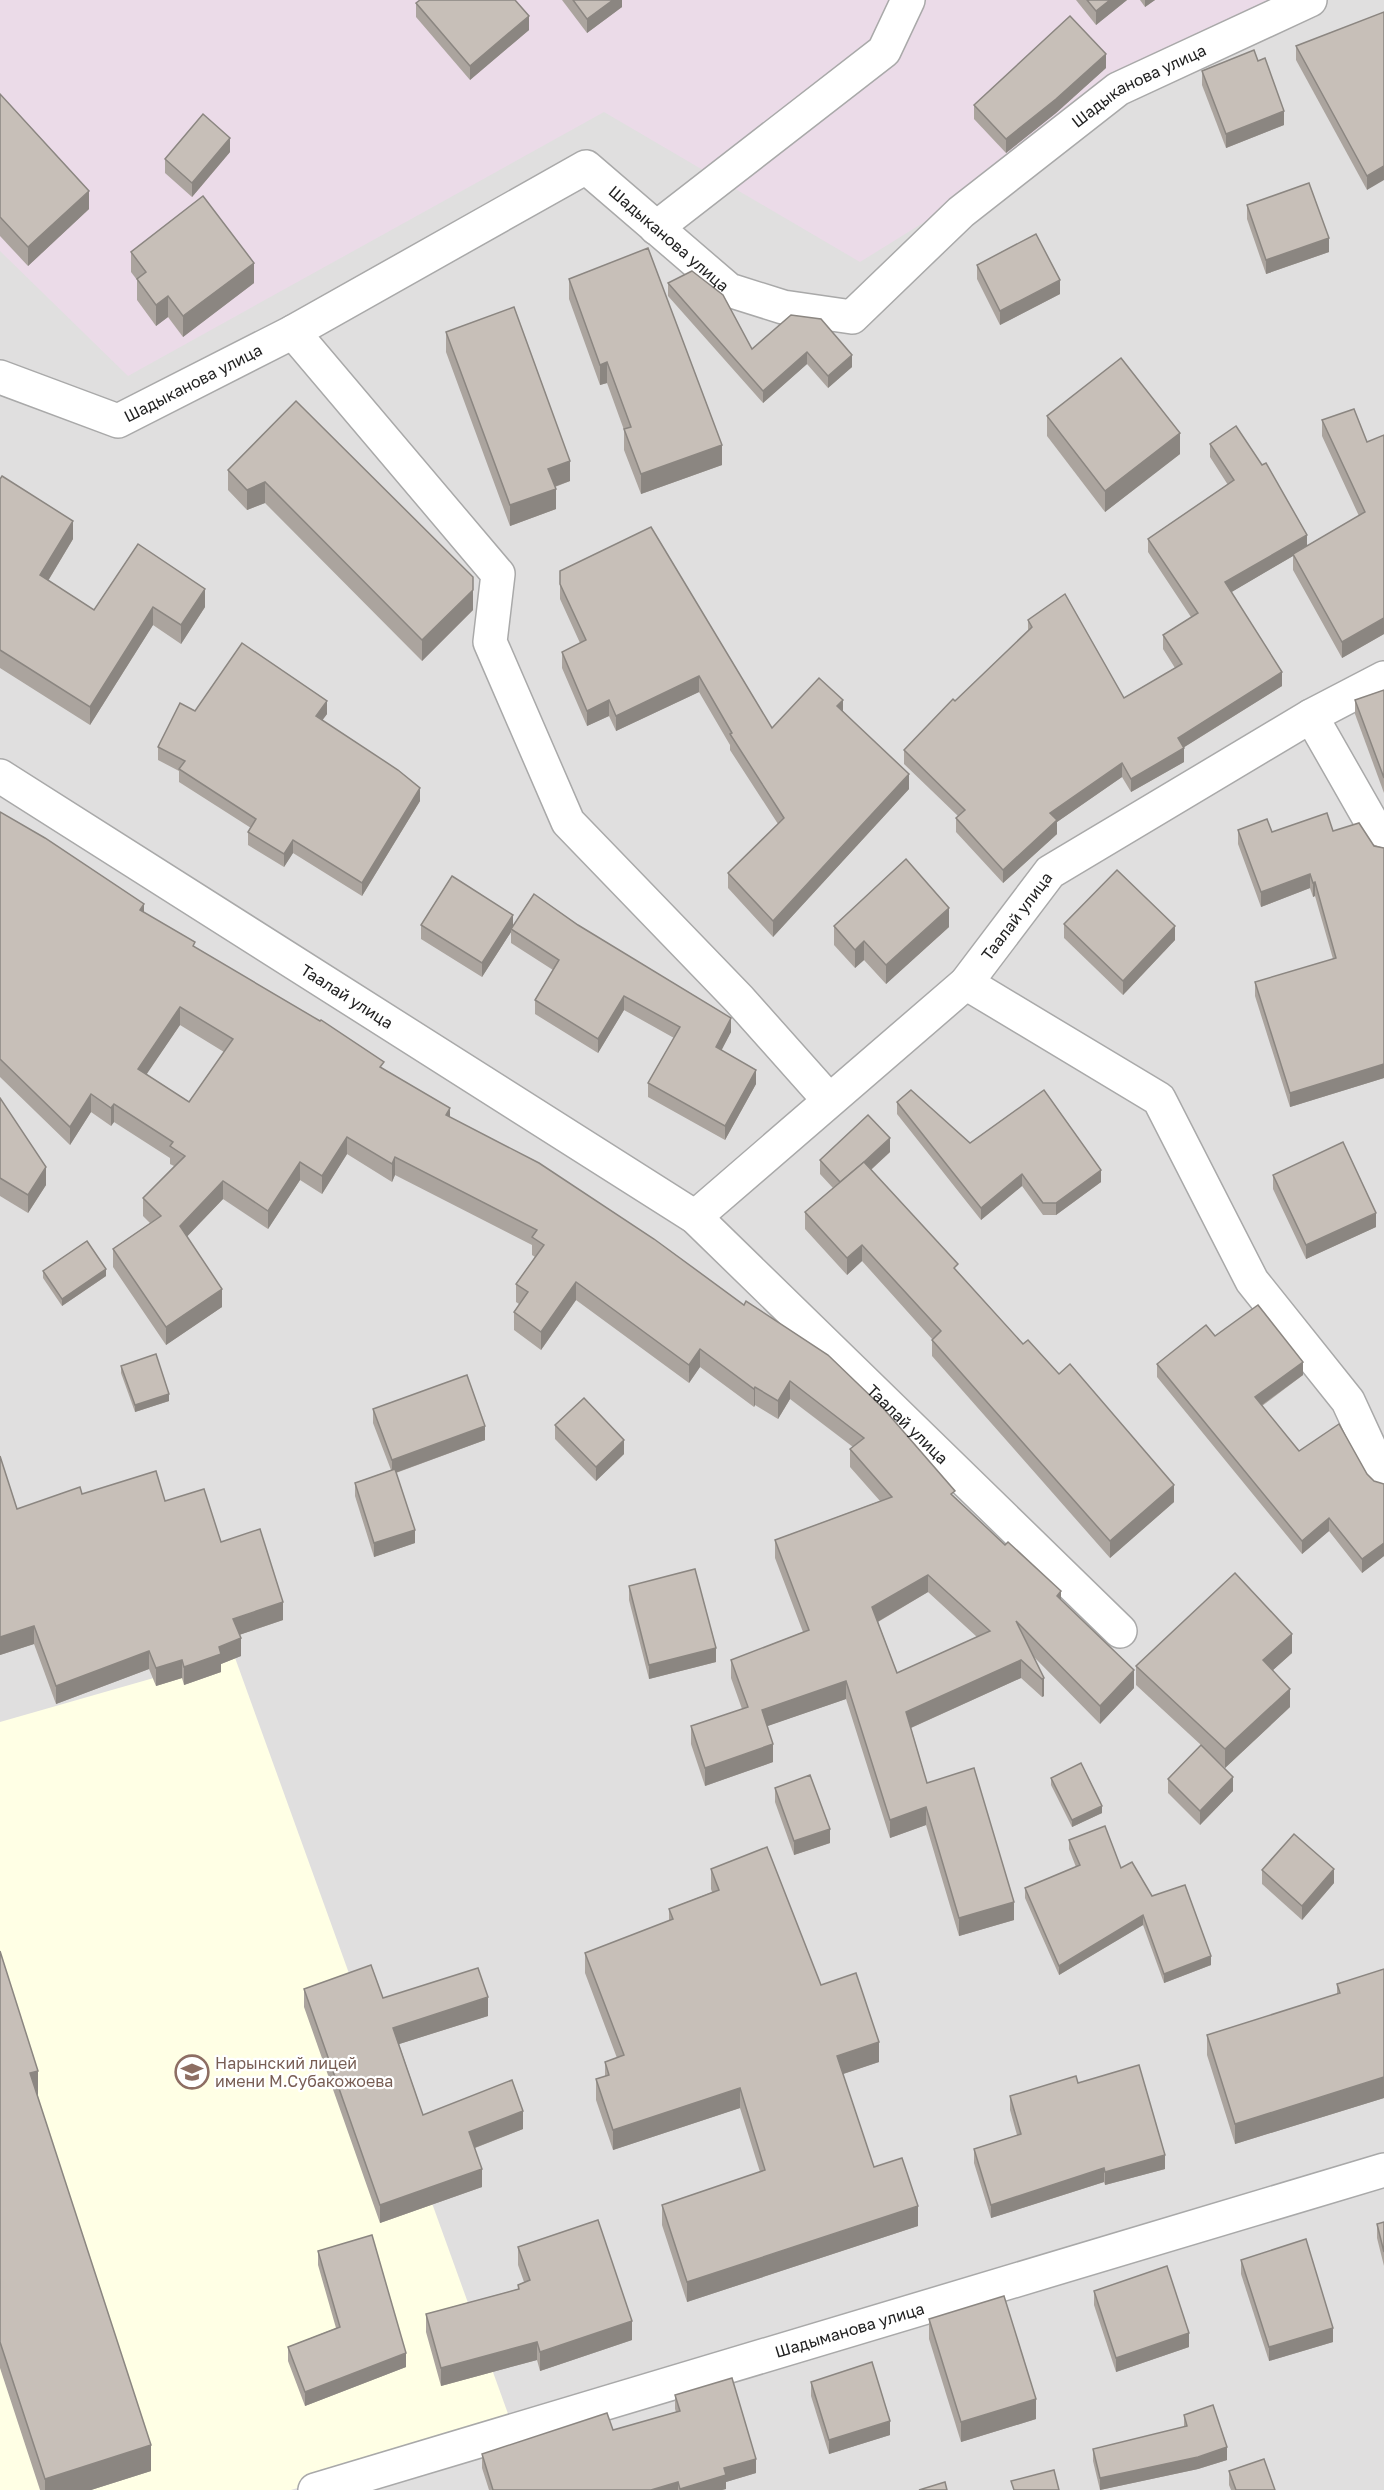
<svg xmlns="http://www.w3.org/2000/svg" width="1384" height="2490" font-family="'Golos Text',sans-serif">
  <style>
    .residential { fill: #e0dfdf }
    .industrial { fill: #ebdbe8 }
    .education { fill: #ffffe5 }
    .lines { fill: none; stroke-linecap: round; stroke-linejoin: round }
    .minor-casing { stroke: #a9a9a9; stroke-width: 36 }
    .minor { stroke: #fff; stroke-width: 33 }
    .wall { fill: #aba49e; fill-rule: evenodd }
    .shaded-wall { fill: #8b8681 }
    .building { fill: #c7bfb8; stroke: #8b8681; stroke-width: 1.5; fill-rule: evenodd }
    .labels { text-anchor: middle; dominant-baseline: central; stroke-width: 4.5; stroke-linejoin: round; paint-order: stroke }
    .street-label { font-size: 16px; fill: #222; stroke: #fff }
    .education-label { font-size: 16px; fill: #785e54; stroke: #fff; text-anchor: start }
  </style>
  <rect width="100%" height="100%" fill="#f2efe9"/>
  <!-- residential -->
  <rect class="residential" x="0" y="0" width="1384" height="2490"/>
  <!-- industrial -->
  <path class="industrial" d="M 0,0 L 1282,0 L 860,262 L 604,112 L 128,376 L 0,251 Z"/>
  <!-- education -->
  <path class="education" d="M 234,1655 L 511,2422 L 291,2490 L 0,2490 L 0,1722 Z"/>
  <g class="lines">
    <!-- minor casing -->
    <g class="minor-casing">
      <g id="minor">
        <path d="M 656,228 L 884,51 L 908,0"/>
        <path d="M 293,332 L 498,574 L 490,642 L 568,822 L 739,999 L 829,1100"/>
        <path id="s1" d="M 0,377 L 118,421 L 293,332 L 586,167 L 729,290 L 783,307 L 852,317 L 961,212 L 1118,89 L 1310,0"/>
        <path d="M 1311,716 L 1384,844"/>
        <path id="s2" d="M 0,776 L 695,1217 L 1120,1631"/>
        <path d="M 966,983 L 1159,1099 L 1252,1281 L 1348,1401 L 1384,1479"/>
        <path id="s3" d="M 695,1217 L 966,983 L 1050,872 L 1311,716 L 1384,678"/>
        <path id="s4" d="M 315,2490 L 1384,2170"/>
      </g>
    </g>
    <!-- minor -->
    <use href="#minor" class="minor"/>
  </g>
  <!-- wall -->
  <g class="wall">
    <path d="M 562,0 L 622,0 L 622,7 L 587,33 Z"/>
    <path d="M 1076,0 L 1127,0 L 1096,25 Z"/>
    <path d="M 1140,0 L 1155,0 L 1145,7 Z"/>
    <path d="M 416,3 L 529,30 L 470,80 L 416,17 Z"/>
    <path d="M 1384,12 L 1367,190 L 1296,60 L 1296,46 Z"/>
    <path d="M 1106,68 L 1056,113 L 1006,153 L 974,119 L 974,105 Z"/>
    <path d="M 1202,71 L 1284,125 L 1226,148 L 1202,85 Z"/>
    <path d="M 0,94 L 89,209 L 28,266 L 0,236 Z"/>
    <path d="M 230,152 L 192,197 L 165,173 L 165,159 Z"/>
    <path d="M 1247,205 L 1329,252 L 1266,274 L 1247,219 Z"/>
    <path d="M 131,252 L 254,283 L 183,337 L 168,317 L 156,326 L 137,300 L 137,280 L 131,272 Z"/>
    <path d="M 977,265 L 1060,294 L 1000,325 L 977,279 Z"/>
    <path d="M 569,279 L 722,465 L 641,494 L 624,450 L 624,430 L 607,383 L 600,385 L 569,299 Z"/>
    <path d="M 668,283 L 752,349 L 821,319 L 852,367 L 828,388 L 807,364 L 763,403 L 668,296 Z"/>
    <path d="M 446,332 L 570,481 L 555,487 L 556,509 L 510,526 L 446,352 Z"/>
    <path d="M 296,401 L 473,610 L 422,661 L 265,503 L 247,510 L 228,490 L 228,470 Z"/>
    <path d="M 1047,416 L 1180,454 L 1105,512 L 1047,436 Z"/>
    <path d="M 1322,420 L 1367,442 L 1384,435 L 1384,634 L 1342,658 L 1293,570 L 1293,556 L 1231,592 L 1282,686 L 1183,748 L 1184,762 L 1131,792 L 1122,777 L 1057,822 L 1057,834 L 1003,883 L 956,832 L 956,818 L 958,816 L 904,764 L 904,750 L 1028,631 L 1028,620 L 1124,698 L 1175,668 L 1163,649 L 1163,635 L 1191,617 L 1148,552 L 1148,539 L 1228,485 L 1210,457 L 1210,444 L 1307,546 L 1359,516 L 1322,436 Z"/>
    <path d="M 0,479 L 73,539 L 48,581 L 94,610 L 138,544 L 205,607 L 181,644 L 153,625 L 90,725 L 0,668 Z"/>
    <path d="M 560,571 L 772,728 L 843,711 L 909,789 L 773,937 L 728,888 L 728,873 L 778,824 L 730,750 L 730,745 L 699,692 L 616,731 L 609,716 L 587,726 L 562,668 L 562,652 L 580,643 L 560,599 Z"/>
    <path d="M 1384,690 L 1384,793 L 1355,714 L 1355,700 Z"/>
    <path d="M 195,711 L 327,714 L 322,720 L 420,801 L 362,896 L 293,853 L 284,867 L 248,845 L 248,832 L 251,828 L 179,782 L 179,771 L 158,760 L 158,747 Z"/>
    <path d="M 0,812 L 195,948 L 384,1069 L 450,1117 L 955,1498 L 1061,1600 L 1134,1688 L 1100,1724 L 1034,1657 L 1044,1678 L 1044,1696 L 1042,1697 L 1021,1678 L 911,1728 L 927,1783 L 1014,1920 L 959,1936 L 926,1825 L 890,1838 L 846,1699 L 767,1726 L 773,1762 L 705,1786 L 691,1744 L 691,1726 L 742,1709 L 731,1678 L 731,1660 L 803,1632 L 775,1558 L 775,1540 L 880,1501 L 850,1467 L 850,1449 L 853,1447 L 790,1399 L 778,1419 L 755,1405 L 754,1407 L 700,1367 L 689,1383 L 576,1300 L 541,1350 L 514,1330 L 514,1312 L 519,1304 L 516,1302 L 516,1284 L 535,1257 L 532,1255 L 532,1245 L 395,1175 L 392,1182 L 347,1154 L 322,1194 L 300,1180 L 268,1229 L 223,1199 L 187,1236 L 222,1307 L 166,1345 L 113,1267 L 113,1249 L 150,1223 L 143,1216 L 143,1198 L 174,1166 L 170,1164 L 170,1158 L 114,1122 L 111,1126 L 91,1112 L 70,1145 L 0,1077 ZM 180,1025 L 224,1052 L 189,1102 L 146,1074 ZM 928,1592 L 977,1637 L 897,1673 L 878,1622 Z"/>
    <path d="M 1238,830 L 1272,832 L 1333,831 L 1384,848 L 1384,1078 L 1290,1107 L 1255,996 L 1255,982 L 1333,959 L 1315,896 L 1313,897 L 1310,888 L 1261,907 L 1238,844 Z"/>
    <path d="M 1064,924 L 1175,940 L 1123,995 L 1064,938 Z"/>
    <path d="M 421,925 L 513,925 L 731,1032 L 721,1050 L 756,1084 L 725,1140 L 648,1097 L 648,1083 L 674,1038 L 624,1010 L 598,1053 L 535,1014 L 535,1000 L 553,970 L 511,943 L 511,932 L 482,977 L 421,939 Z"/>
    <path d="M 834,926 L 949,927 L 886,984 L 864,960 L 855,968 L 834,945 Z"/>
    <path d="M 0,1098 L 46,1185 L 28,1213 L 0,1196 Z"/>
    <path d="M 897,1102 L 970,1143 L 1101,1182 L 1056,1215 L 1043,1215 L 1022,1186 L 981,1220 L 897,1114 Z"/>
    <path d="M 890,1152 L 871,1170 L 958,1272 L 1023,1344 L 1174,1502 L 1110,1558 L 932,1356 L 932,1339 L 862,1261 L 847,1275 L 805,1229 L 805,1212 L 833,1188 L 820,1174 L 820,1160 Z"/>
    <path d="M 1273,1175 L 1376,1227 L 1306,1259 L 1273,1189 Z"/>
    <path d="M 43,1271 L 106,1276 L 62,1306 L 43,1278 Z"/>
    <path d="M 1215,1336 L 1303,1375 L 1262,1406 L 1299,1451 L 1367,1474 L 1374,1481 L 1384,1484 L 1384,1556 L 1362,1573 L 1329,1531 L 1302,1554 L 1157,1377 L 1157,1364 Z"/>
    <path d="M 121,1366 L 169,1401 L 135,1412 L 121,1373 Z"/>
    <path d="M 373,1409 L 485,1440 L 396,1473 L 415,1543 L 374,1557 L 355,1496 L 355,1483 L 391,1470 L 373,1423 Z"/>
    <path d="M 555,1425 L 624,1454 L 596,1481 L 555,1439 Z"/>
    <path d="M 0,1456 L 17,1509 L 82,1494 L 165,1501 L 221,1542 L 283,1620 L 239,1635 L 241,1656 L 221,1664 L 221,1672 L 184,1685 L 182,1678 L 156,1686 L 149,1669 L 56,1704 L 34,1644 L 0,1655 Z"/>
    <path d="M 629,1586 L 716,1662 L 649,1679 L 629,1600 Z"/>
    <path d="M 1292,1653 L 1273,1670 L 1290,1707 L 1225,1768 L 1209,1753 L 1233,1791 L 1200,1825 L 1168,1793 L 1168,1779 L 1201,1745 L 1136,1685 L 1136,1666 Z"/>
    <path d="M 1051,1778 L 1102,1813 L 1072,1827 L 1051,1785 Z"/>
    <path d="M 775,1788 L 830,1843 L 794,1855 L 775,1802 Z"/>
    <path d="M 1069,1840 L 1121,1868 L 1152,1896 L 1211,1965 L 1164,1983 L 1143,1925 L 1059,1975 L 1025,1898 L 1025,1888 L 1076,1867 L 1069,1849 Z"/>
    <path d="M 711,1869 L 821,1985 L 879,2062 L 843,2074 L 874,2167 L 918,2226 L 687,2302 L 662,2225 L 662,2205 L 760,2172 L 740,2108 L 613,2150 L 596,2100 L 596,2079 L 605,2077 L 605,2062 L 617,2058 L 585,1973 L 585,1953 L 669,1921 L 669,1909 L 712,1892 L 711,1889 Z"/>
    <path d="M 1262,1870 L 1334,1883 L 1302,1920 L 1262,1884 Z"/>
    <path d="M 0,1951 L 38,2097 L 151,2471 L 91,2490 L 40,2490 L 0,2368 Z"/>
    <path d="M 1384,1969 L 1384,2098 L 1235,2144 L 1207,2055 L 1207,2035 L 1337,1994 L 1337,1984 Z"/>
    <path d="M 304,1989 L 383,1998 L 488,2016 L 399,2044 L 423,2115 L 523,2129 L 475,2148 L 482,2187 L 380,2223 L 304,2007 Z"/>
    <path d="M 1078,2083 L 1165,2169 L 1105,2185 L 1104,2182 L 991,2218 L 974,2163 L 974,2149 L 1017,2135 L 1010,2110 L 1010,2096 Z"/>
    <path d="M 1384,2222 L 1384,2266 L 1377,2238 L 1377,2224 Z"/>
    <path d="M 518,2247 L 632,2340 L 540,2371 L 537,2360 L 441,2386 L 426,2332 L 426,2314 L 518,2289 L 518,2285 L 524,2282 L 518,2265 Z"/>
    <path d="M 318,2251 L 406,2367 L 305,2406 L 288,2361 L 288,2347 L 336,2328 L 318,2265 Z"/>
    <path d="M 1241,2260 L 1333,2342 L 1269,2361 L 1241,2274 Z"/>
    <path d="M 1094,2291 L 1189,2347 L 1116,2372 L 1094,2305 Z"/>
    <path d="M 929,2319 L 1036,2419 L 961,2442 L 929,2339 Z"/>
    <path d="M 811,2382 L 890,2435 L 829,2454 L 811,2396 Z"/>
    <path d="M 675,2395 L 756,2473 L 726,2482 L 726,2489 L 722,2490 L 489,2490 L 482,2468 L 482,2454 L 613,2430 L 676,2412 L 675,2409 Z"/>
    <path d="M 1184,2415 L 1227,2460 L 1198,2469 L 1100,2490 L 1093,2461 L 1093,2449 L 1184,2427 Z"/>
    <path d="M 1229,2471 L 1275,2490 L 1231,2490 L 1229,2485 Z"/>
  </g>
  <!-- shaded-wall -->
  <g class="shaded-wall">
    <path d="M 613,0 L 622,0 L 622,7 L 587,33 L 587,19 Z"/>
    <path d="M 1110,0 L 1127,0 L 1096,25 L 1096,11 Z"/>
    <path d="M 1145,0 L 1155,0 L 1145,7 Z"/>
    <path d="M 529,16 L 529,30 L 470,80 L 470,66 Z"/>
    <path d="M 1106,54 L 1106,68 L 1056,113 L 1006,153 L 1006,139 Z"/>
    <path d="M 1284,111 L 1284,125 L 1226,148 L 1226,134 Z"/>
    <path d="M 230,138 L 230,152 L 192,197 L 192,183 Z"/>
    <path d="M 1384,166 L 1384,180 L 1367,190 L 1367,176 Z"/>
    <path d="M 89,191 L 89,209 L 28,266 L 28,247 Z"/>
    <path d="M 1329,238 L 1329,252 L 1266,274 L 1266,260 Z"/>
    <path d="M 254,263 L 254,283 L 183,337 L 183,316 Z"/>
    <path d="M 1060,280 L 1060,294 L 1000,325 L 1000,311 Z"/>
    <path d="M 168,296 L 168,317 L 156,326 L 156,305 Z"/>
    <path d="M 807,352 L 807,364 L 763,403 L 763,391 Z"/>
    <path d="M 852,355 L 852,367 L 828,388 L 828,376 Z"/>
    <path d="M 607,362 L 607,383 L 600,385 L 600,365 Z"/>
    <path d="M 1180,433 L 1180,454 L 1105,512 L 1105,491 Z"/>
    <path d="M 722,445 L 722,465 L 641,494 L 641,474 Z"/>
    <path d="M 570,461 L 570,481 L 548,489 L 548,469 Z"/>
    <path d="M 265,482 L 265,503 L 247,510 L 247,490 Z"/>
    <path d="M 556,489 L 556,509 L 510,526 L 510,505 Z"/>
    <path d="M 73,521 L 73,539 L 40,594 L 40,575 Z"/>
    <path d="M 1307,535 L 1307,548 L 1293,554 L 1293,556 L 1225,596 L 1225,582 Z"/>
    <path d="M 205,589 L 205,607 L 181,644 L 181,625 Z"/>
    <path d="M 473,590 L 473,610 L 422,661 L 422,640 Z"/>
    <path d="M 153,607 L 153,625 L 90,725 L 90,707 Z"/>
    <path d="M 1384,618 L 1384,634 L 1342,658 L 1342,642 Z"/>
    <path d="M 1282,672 L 1282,686 L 1181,749 L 1184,748 L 1184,762 L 1131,792 L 1131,779 L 1178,738 Z"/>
    <path d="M 699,676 L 699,692 L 616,731 L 616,716 Z"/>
    <path d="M 609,700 L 609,716 L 587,726 L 587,711 Z"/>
    <path d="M 843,700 L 843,716 L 837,706 Z"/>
    <path d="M 327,701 L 327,714 L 316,729 L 316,716 Z"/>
    <path d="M 1122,763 L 1122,777 L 1057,822 L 1057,834 L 1003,883 L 1003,870 L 1050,813 Z"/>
    <path d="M 909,774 L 909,789 L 773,937 L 773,921 Z"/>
    <path d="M 420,788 L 420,801 L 362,896 L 362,883 Z"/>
    <path d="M 293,840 L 293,853 L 284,867 L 284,854 Z"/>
    <path d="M 1310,874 L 1310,888 L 1261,907 L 1261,892 Z"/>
    <path d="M 1315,882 L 1315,896 L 1313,897 L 1313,883 Z"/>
    <path d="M 144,904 L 144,922 L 140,910 Z"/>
    <path d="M 949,908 L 949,927 L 886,984 L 886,965 Z"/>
    <path d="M 513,915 L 513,929 L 511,929 L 511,932 L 482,977 L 482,963 Z"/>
    <path d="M 1175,926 L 1175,940 L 1123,995 L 1123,981 Z"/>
    <path d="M 864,941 L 864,960 L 855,968 L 855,950 Z"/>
    <path d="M 624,996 L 624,1010 L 598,1053 L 598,1039 Z"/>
    <path d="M 180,1007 L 180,1025 L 138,1087 L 138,1069 Z"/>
    <path d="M 731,1018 L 731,1032 L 716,1061 L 716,1047 Z"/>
    <path d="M 1384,1064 L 1384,1078 L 1290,1107 L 1290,1093 Z"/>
    <path d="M 756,1070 L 756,1084 L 725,1140 L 725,1126 Z"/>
    <path d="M 91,1094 L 91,1112 L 70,1145 L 70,1127 Z"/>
    <path d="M 114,1104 L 114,1122 L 111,1126 L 111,1108 Z"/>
    <path d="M 450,1108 L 450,1125 L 446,1115 Z"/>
    <path d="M 347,1137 L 347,1154 L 322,1194 L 322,1176 Z"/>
    <path d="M 890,1138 L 890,1152 L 841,1197 L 841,1183 Z"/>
    <path d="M 395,1157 L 395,1175 L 392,1182 L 392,1164 Z"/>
    <path d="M 300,1162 L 300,1180 L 268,1229 L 268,1211 Z"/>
    <path d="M 46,1167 L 46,1185 L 28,1213 L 28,1195 Z"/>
    <path d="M 1101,1170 L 1101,1182 L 1056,1215 L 1056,1203 Z"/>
    <path d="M 1022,1174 L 1022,1186 L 981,1220 L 981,1208 Z"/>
    <path d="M 223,1181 L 223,1199 L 180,1244 L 180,1226 Z"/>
    <path d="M 1376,1213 L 1376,1227 L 1306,1259 L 1306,1245 Z"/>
    <path d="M 862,1245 L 862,1261 L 847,1275 L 847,1258 Z"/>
    <path d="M 106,1269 L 106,1276 L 62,1306 L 62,1299 Z"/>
    <path d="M 576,1282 L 576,1300 L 541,1350 L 541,1332 Z"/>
    <path d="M 222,1289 L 222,1307 L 166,1345 L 166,1327 Z"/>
    <path d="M 700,1349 L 700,1367 L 689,1383 L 689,1365 Z"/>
    <path d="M 1303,1362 L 1303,1375 L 1255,1410 L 1255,1397 Z"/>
    <path d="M 790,1381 L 790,1399 L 778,1419 L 778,1401 Z"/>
    <path d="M 755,1387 L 755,1405 L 754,1407 L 754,1389 Z"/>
    <path d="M 169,1394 L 169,1401 L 135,1412 L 135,1405 Z"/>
    <path d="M 485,1426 L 485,1440 L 392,1474 L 392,1460 Z"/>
    <path d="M 624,1440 L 624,1454 L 596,1481 L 596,1467 Z"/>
    <path d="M 1174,1485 L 1174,1502 L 1110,1558 L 1110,1541 Z"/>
    <path d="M 1329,1518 L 1329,1531 L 1302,1554 L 1302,1541 Z"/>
    <path d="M 415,1530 L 415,1543 L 374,1557 L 374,1543 Z"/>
    <path d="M 1384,1543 L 1384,1556 L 1362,1573 L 1362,1559 Z"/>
    <path d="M 928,1575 L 928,1592 L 872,1625 L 872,1607 Z"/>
    <path d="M 1061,1591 L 1061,1609 L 1057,1596 Z"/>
    <path d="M 283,1602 L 283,1620 L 233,1637 L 233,1619 Z"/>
    <path d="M 34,1626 L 34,1644 L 0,1655 L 0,1637 Z"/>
    <path d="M 1292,1634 L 1292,1653 L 1263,1679 L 1263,1660 Z"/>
    <path d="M 241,1638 L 241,1656 L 221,1664 L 221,1672 L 184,1685 L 184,1667 L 219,1647 Z"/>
    <path d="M 716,1648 L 716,1662 L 649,1679 L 649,1665 Z"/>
    <path d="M 149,1651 L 149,1669 L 56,1704 L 56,1686 Z"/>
    <path d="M 182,1660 L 182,1678 L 156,1686 L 156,1668 Z"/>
    <path d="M 1021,1660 L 1021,1678 L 906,1730 L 906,1712 Z"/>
    <path d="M 1134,1670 L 1134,1688 L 1100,1724 L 1100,1706 Z"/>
    <path d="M 1044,1678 L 1044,1696 L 1042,1697 L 1042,1679 Z"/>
    <path d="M 846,1681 L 846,1699 L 762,1728 L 762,1710 Z"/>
    <path d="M 1290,1689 L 1290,1707 L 1225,1768 L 1225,1749 Z"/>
    <path d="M 773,1744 L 773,1762 L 705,1786 L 705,1768 Z"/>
    <path d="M 1233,1777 L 1233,1791 L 1200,1825 L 1200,1811 Z"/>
    <path d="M 1102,1806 L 1102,1813 L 1072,1827 L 1072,1820 Z"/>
    <path d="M 926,1807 L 926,1825 L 890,1838 L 890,1820 Z"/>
    <path d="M 830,1829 L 830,1843 L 794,1855 L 794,1841 Z"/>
    <path d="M 1334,1869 L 1334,1883 L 1302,1920 L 1302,1906 Z"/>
    <path d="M 1014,1902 L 1014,1920 L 959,1936 L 959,1918 Z"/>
    <path d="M 1143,1915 L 1143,1925 L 1059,1975 L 1059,1966 Z"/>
    <path d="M 1211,1956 L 1211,1965 L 1164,1983 L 1164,1974 Z"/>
    <path d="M 488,1997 L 488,2016 L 393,2046 L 393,2028 Z"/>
    <path d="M 879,2042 L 879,2062 L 837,2076 L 837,2056 Z"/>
    <path d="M 38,2071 L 38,2097 L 30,2073 Z"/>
    <path d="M 1384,2077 L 1384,2098 L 1235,2144 L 1235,2124 Z"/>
    <path d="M 740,2088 L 740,2108 L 613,2150 L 613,2130 Z"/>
    <path d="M 523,2111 L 523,2129 L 469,2150 L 469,2132 Z"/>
    <path d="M 1165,2155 L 1165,2169 L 1105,2185 L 1105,2172 Z"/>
    <path d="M 1104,2168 L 1104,2182 L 991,2218 L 991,2205 Z"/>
    <path d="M 482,2169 L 482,2187 L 380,2223 L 380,2205 Z"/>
    <path d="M 918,2206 L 918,2226 L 687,2302 L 687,2282 Z"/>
    <path d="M 632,2321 L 632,2340 L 540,2371 L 540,2352 Z"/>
    <path d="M 1333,2328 L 1333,2342 L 1269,2361 L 1269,2347 Z"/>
    <path d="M 1189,2333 L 1189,2347 L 1116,2372 L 1116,2358 Z"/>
    <path d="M 537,2342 L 537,2360 L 441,2386 L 441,2368 Z"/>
    <path d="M 406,2353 L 406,2367 L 305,2406 L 305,2392 Z"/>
    <path d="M 1036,2399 L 1036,2419 L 961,2442 L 961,2422 Z"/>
    <path d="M 890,2421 L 890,2435 L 829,2454 L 829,2440 Z"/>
    <path d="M 151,2445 L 151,2471 L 91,2490 L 45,2490 L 45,2479 Z"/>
    <path d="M 1227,2447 L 1227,2460 L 1198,2469 L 1100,2490 L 1100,2478 Z"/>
    <path d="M 756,2459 L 756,2473 L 726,2482 L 726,2489 L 722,2490 L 680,2490 L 680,2489 L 724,2468 Z"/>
    <path d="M 678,2482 L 678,2490 L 651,2490 Z"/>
  </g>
  <!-- building -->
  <g class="building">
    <path d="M 420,0 L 515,0 L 529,16 L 470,66 L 416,3 Z"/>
    <path d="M 573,0 L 613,0 L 587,19 Z"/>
    <path d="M 1087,0 L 1110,0 L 1096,11 Z"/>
    <path d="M 1384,12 L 1384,166 L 1367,176 L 1296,46 Z"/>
    <path d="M 1070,16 L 1106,54 L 1056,99 L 1006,139 L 974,105 Z"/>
    <path d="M 1254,50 L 1258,61 L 1265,58 L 1284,111 L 1226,134 L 1202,71 Z"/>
    <path d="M 0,94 L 89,191 L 28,247 L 0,217 Z"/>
    <path d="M 203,114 L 230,138 L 192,183 L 165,159 Z"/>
    <path d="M 1309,183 L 1329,238 L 1266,260 L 1247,205 Z"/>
    <path d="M 203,196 L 254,263 L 183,316 L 168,296 L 156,305 L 137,279 L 146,272 L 131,252 Z"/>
    <path d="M 1036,234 L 1060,280 L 1000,311 L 977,265 Z"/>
    <path d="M 648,248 L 722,445 L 641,474 L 624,429 L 631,427 L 607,362 L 600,365 L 569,279 Z"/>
    <path d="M 692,271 L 723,295 L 752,349 L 791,315 L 821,319 L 852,355 L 828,376 L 807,352 L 763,391 L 668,283 Z"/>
    <path d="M 514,307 L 570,461 L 548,469 L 556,489 L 510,505 L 446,332 Z"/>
    <path d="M 1121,358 L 1180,433 L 1105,491 L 1047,416 Z"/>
    <path d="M 296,401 L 473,577 L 473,590 L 422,640 L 265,482 L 247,490 L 228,470 Z"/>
    <path d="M 1354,409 L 1367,442 L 1384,435 L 1384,618 L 1342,642 L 1293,554 L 1365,512 L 1322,420 Z"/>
    <path d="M 1236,426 L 1262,465 L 1266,463 L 1307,535 L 1225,582 L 1282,672 L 1178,738 L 1184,748 L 1131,779 L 1122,763 L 1050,813 L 1057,820 L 1003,870 L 956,818 L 965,810 L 904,750 L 953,699 L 955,701 L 1032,627 L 1028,620 L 1065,594 L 1124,698 L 1182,664 L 1163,635 L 1198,613 L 1148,539 L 1234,480 L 1210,444 Z"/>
    <path d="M 2,476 L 73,521 L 40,575 L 94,610 L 138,544 L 205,589 L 181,625 L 153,607 L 90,707 L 0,650 L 0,479 Z"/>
    <path d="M 651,527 L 772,728 L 819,678 L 843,700 L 837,706 L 909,774 L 773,921 L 728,873 L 784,818 L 730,734 L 732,733 L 699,676 L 616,716 L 609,700 L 587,711 L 562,652 L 586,640 L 560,584 L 560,571 Z"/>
    <path d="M 242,643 L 327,701 L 316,716 L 398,770 L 420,788 L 362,883 L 293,840 L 284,854 L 248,832 L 256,819 L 179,769 L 185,761 L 158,747 L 180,703 L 195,711 Z"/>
    <path d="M 1384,690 L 1384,778 L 1355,700 Z"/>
    <path d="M 0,812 L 45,838 L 144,904 L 140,910 L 195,942 L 193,946 L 320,1021 L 321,1020 L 384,1062 L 380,1067 L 450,1108 L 446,1115 L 539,1163 L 654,1239 L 744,1305 L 746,1301 L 828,1355 L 883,1408 L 955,1491 L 951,1494 L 1005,1545 L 1008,1542 L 1061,1591 L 1057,1596 L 1134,1670 L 1100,1706 L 1016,1621 L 1044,1678 L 1042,1679 L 1021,1660 L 906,1712 L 927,1783 L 974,1768 L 1014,1902 L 959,1918 L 926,1807 L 890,1820 L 846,1681 L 762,1710 L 773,1744 L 705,1768 L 691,1726 L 748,1707 L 731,1660 L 809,1630 L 775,1540 L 892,1497 L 850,1449 L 864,1438 L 790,1381 L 778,1401 L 755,1387 L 754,1389 L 700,1349 L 689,1365 L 576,1282 L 541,1332 L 514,1312 L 528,1292 L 516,1284 L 544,1245 L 532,1237 L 537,1230 L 395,1157 L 392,1164 L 347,1137 L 322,1176 L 300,1162 L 268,1211 L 223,1181 L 180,1226 L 222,1289 L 166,1327 L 113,1249 L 161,1216 L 143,1198 L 185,1156 L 170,1146 L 173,1142 L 114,1104 L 111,1108 L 91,1094 L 70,1127 L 0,1059 ZM 180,1007 L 233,1039 L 189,1102 L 138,1069 ZM 928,1575 L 990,1631 L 897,1673 L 872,1607 Z"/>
    <path d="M 1327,813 L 1333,831 L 1359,823 L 1374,846 L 1384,848 L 1384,1064 L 1290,1093 L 1255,982 L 1336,958 L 1315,882 L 1313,883 L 1310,874 L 1261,892 L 1238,830 L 1267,819 L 1272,832 Z"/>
    <path d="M 906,859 L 949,908 L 886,965 L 864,941 L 855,950 L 834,926 Z"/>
    <path d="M 1117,870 L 1175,926 L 1123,981 L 1064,924 Z"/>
    <path d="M 452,876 L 513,915 L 482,963 L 421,925 Z"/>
    <path d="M 534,894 L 578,925 L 731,1018 L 716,1047 L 756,1070 L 725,1126 L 648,1083 L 680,1027 L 624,996 L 598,1039 L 535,1000 L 559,960 L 511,929 Z"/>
    <path d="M 911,1090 L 970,1143 L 1044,1090 L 1101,1170 L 1056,1203 L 1043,1203 L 1022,1174 L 981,1208 L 897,1102 Z"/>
    <path d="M 0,1098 L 46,1167 L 28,1195 L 0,1178 Z"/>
    <path d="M 868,1115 L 890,1138 L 864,1162 L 840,1182 L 820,1160 Z"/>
    <path d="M 1343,1142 L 1376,1213 L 1306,1245 L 1273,1175 Z"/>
    <path d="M 864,1162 L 958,1264 L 954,1268 L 1023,1344 L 1028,1340 L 1059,1374 L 1070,1364 L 1174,1485 L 1110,1541 L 932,1340 L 941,1331 L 862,1245 L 847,1258 L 805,1212 Z"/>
    <path d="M 87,1241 L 106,1269 L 62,1299 L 43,1271 Z"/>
    <path d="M 1258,1305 L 1303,1362 L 1255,1397 L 1299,1451 L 1339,1424 L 1367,1474 L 1374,1481 L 1384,1484 L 1384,1543 L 1362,1559 L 1329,1518 L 1302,1541 L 1157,1364 L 1206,1325 L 1215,1336 Z"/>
    <path d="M 156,1354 L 169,1394 L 135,1405 L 121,1366 Z"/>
    <path d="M 467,1375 L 485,1426 L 392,1460 L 373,1409 Z"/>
    <path d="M 584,1398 L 624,1440 L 596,1467 L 555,1425 Z"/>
    <path d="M 0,1456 L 17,1509 L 80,1487 L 82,1494 L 156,1471 L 165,1501 L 204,1489 L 221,1542 L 260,1529 L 283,1602 L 233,1619 L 241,1638 L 219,1647 L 221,1654 L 184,1667 L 182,1660 L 156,1668 L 149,1651 L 56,1686 L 34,1626 L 0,1637 Z"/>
    <path d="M 395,1469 L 415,1530 L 374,1543 L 355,1483 Z"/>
    <path d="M 695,1569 L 716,1648 L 649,1665 L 629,1586 Z"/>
    <path d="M 1235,1573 L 1292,1634 L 1263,1660 L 1290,1689 L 1225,1749 L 1136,1666 Z"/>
    <path d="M 1201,1745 L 1233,1777 L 1200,1811 L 1168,1779 Z"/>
    <path d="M 1081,1763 L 1102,1806 L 1072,1820 L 1051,1778 Z"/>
    <path d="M 810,1775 L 830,1829 L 794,1841 L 775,1788 Z"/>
    <path d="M 1105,1826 L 1121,1868 L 1132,1862 L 1152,1896 L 1185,1885 L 1211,1956 L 1164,1974 L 1143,1915 L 1059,1966 L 1025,1888 L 1080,1865 L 1069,1840 Z"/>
    <path d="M 1294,1834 L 1334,1869 L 1302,1906 L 1262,1870 Z"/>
    <path d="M 767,1847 L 821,1985 L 856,1973 L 879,2042 L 837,2056 L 874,2167 L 902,2158 L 918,2206 L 687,2282 L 662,2205 L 765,2170 L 740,2088 L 613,2130 L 596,2079 L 609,2075 L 605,2062 L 624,2055 L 585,1953 L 673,1919 L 669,1909 L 719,1890 L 711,1869 Z"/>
    <path d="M 0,1951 L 38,2071 L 30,2073 L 151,2445 L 45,2479 L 0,2342 Z"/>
    <path d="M 371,1965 L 383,1998 L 478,1968 L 488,1997 L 393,2028 L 423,2115 L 512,2080 L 523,2111 L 469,2132 L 482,2169 L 380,2205 L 304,1989 Z"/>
    <path d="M 1384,1969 L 1384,2077 L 1235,2124 L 1207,2035 L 1340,1993 L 1337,1984 Z"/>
    <path d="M 1139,2065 L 1165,2155 L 1105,2172 L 1104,2168 L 991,2205 L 974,2149 L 1021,2134 L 1010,2096 L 1076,2076 L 1078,2083 Z"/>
    <path d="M 598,2220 L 632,2321 L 540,2352 L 537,2342 L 441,2368 L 426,2314 L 519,2289 L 518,2285 L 530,2280 L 518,2247 Z"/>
    <path d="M 1384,2222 L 1384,2252 L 1377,2224 Z"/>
    <path d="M 372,2235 L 406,2353 L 305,2392 L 288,2347 L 340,2327 L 318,2251 Z"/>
    <path d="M 1306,2239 L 1333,2328 L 1269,2347 L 1241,2260 Z"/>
    <path d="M 1167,2266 L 1189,2333 L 1116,2358 L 1094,2291 Z"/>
    <path d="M 1004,2296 L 1036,2399 L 961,2422 L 929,2319 Z"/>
    <path d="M 872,2362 L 890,2421 L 829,2440 L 811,2382 Z"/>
    <path d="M 732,2378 L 756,2459 L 724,2468 L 726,2475 L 680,2489 L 678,2482 L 651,2490 L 493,2490 L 482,2454 L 607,2413 L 613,2430 L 680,2411 L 675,2395 Z"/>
    <path d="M 1213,2405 L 1227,2447 L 1198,2457 L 1100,2478 L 1093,2449 L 1187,2426 L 1184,2415 Z"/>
    <path d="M 1264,2459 L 1275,2490 L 1236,2490 L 1229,2471 Z"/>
    <path d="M 1054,2470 L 1059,2490 L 1014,2490 L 1011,2481 Z"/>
    <path d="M 945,2482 L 947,2490 L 919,2490 Z"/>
  </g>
  <!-- icons -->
  <defs>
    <g id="school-ring" transform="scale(1.725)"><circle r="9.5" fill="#fff" stroke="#8d6e63" stroke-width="1.5"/><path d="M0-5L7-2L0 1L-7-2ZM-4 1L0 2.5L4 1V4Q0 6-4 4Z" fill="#8d6e63"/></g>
  </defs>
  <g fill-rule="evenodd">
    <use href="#school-ring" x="192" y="2072"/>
  </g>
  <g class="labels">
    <!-- street labels -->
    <g class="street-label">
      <text stroke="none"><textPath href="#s1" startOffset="1344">Шадыканова улица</textPath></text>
      <text stroke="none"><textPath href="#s1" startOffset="768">Шадыканова улица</textPath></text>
      <text stroke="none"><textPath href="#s1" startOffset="210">Шадыканова улица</textPath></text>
      <text stroke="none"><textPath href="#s3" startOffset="442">Таалай улица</textPath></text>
      <text stroke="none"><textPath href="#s2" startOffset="411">Таалай улица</textPath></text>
      <text stroke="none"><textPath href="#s2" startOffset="1120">Таалай улица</textPath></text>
      <text stroke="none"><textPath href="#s4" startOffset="558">Шадыманова улица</textPath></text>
    </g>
    <!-- education labels -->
    <g class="education-label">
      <text x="215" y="2063">Нарынский лицей<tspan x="215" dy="18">имени М.Субакожоева</tspan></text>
    </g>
  </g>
</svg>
